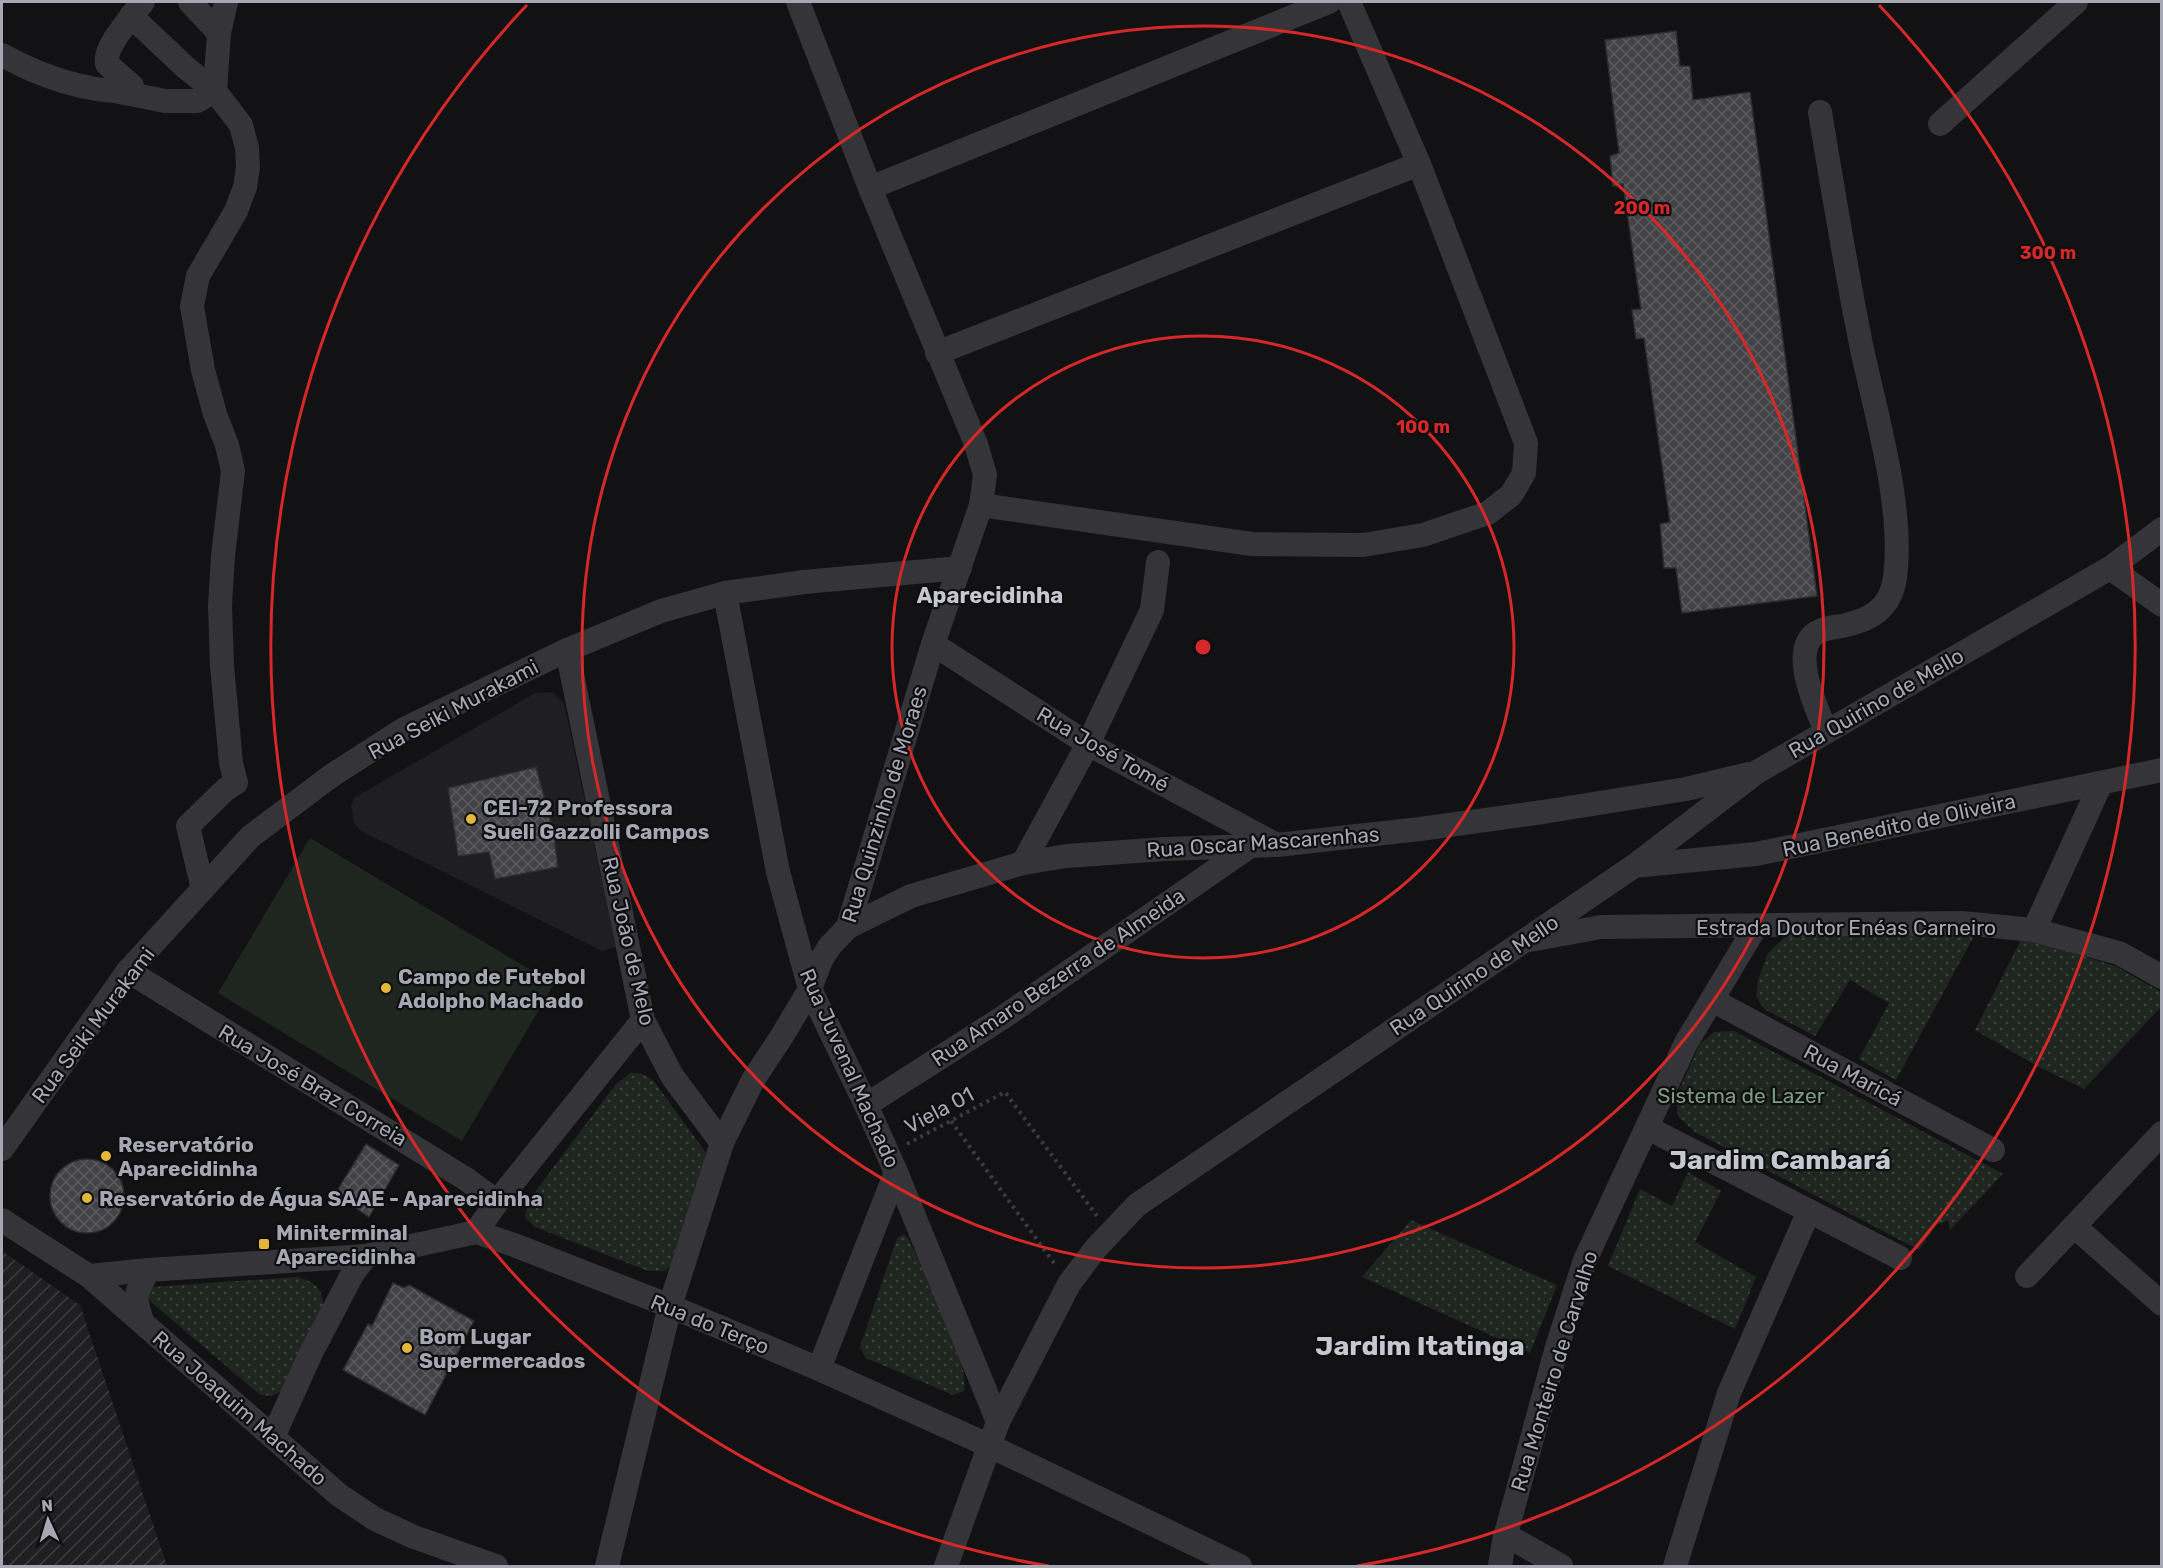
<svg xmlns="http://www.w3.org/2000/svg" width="2163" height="1568" font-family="Rubik,sans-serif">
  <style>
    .built { fill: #1f1e21 }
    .industrial { fill: url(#industrial-furrows) }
    .grass { fill: url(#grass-dots) }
    .pitch { fill: #1f2620 }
    .building { fill: url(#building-cross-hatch); stroke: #2d2d30; stroke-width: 1.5 }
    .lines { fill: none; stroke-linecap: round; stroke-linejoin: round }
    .path { stroke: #3a3b3f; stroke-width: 4; stroke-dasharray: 3 4.5; stroke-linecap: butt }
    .minor { stroke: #343439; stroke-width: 24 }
    .ring { fill: none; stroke: #d62828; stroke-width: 3 }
    .poi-dot { fill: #e4b63a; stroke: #0e0d0f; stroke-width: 2 }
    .labels { text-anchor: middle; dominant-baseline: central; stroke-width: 4.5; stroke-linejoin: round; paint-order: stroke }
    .street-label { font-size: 21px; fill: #a5a8b3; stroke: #0e0d0f }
    .poi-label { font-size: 21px; font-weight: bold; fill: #a5a8b3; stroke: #0e0d0f; text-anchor: start }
    .park-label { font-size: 21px; fill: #7d9d81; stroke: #0e0d0f }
    .neighbourhood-label { font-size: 22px; font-weight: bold; fill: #c5c8d0; stroke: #0e0d0f }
    .district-label { font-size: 27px; font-weight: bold; fill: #c5c8d0; stroke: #0e0d0f }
    .centre { fill: #d62828; stroke: #0e0d0f; stroke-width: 3 }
    .ring-label { font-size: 18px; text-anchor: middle; font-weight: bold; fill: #d62828; stroke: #0e0d0f; stroke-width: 4.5; stroke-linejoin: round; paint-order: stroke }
  </style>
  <defs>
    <pattern id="industrial-furrows" width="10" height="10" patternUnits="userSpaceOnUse" patternTransform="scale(1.5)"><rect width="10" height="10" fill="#1f1e21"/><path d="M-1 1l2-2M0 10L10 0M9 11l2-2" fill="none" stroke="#3d3c3f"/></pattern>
    <pattern id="grass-dots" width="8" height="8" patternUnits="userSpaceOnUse" patternTransform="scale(1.5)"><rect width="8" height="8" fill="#1f2620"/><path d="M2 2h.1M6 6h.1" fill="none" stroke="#3d433e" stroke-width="1.8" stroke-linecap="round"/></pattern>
    <pattern id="building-cross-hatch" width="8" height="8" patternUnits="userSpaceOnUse" patternTransform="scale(1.5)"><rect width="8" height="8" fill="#424247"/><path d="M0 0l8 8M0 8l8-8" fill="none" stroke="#5a5a5f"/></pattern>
  </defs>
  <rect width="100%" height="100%" fill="#121214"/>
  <!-- built -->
  <path class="built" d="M 552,692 L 564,703 L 616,947 L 602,951 L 361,831 L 354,823 L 351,806 L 354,798 L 535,693 Z"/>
  <!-- industrial -->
  <path class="industrial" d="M 2,1251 L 80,1305 L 167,1566 L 2,1566 Z"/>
  <!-- grass -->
  <g class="grass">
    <path d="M 1788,934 L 1975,934 L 1896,1080 L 1859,1059 L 1889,1003 L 1850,980 L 1815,1036 L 1764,1009 L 1756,996 L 1758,980 L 1768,953 Z"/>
    <path d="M 2021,940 L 2038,942 L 2115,966 L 2161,992 L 2161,1007 L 2084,1089 L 2037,1066 L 1975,1030 Z"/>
    <path d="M 1734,1031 L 1772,1051 L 2003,1174 L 1950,1230 L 1948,1220 L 1936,1225 L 1919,1250 L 1695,1132 L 1678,1116 L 1676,1097 L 1700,1044 L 1714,1032 Z"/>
    <path d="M 630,1073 L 641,1073 L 653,1080 L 706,1153 L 675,1261 L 665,1271 L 648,1271 L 535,1227 L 525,1217 L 529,1200 L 616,1084 Z"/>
    <path d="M 1688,1172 L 1721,1191 L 1695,1242 L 1756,1277 L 1735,1329 L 1608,1266 L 1640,1189 L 1672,1206 Z"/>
    <path d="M 1411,1220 L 1557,1285 L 1530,1353 L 1362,1277 Z"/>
    <path d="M 904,1234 L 909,1240 C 926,1276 969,1354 964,1391 L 953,1395 L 866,1358 L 860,1347 L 897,1238 Z"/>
    <path d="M 297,1277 C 315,1281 324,1290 323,1309 L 282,1391 L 272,1396 L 260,1395 L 150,1301 L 147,1294 L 151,1287 Z"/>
  </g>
  <!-- pitch -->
  <path class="pitch" d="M 310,838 L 554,984 L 462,1141 L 218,993 Z"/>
  <!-- building -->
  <g class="building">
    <path d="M 1676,31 L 1680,66 L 1690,66 L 1693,100 L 1750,92 L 1817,596 L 1682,613 L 1676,568 L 1664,568 L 1660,524 L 1670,522 L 1644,338 L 1636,339 L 1632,310 L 1641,309 L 1623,184 L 1613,186 L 1610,156 L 1619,153 L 1605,40 Z"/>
    <path d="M 536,767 L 553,829 L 558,867 L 495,879 L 489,852 L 458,856 L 448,788 Z"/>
    <path d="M 366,1144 L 399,1165 L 369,1217 L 335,1194 Z"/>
    <circle cx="87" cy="1196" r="37"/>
    <path d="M 393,1283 L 404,1288 L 409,1285 L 474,1321 L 425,1415 L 343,1370 L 368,1324 L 372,1326 Z"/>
  </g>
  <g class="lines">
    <!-- path -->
    <g class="path">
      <path d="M 951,1121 L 1056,1266"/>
      <path d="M 907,1144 L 1005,1092 L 1097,1216"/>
    </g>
    <!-- minor -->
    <g class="minor">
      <path d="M 143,2 L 131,16 L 185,67 L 215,91 L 241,125 L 247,148 L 248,167 L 245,187 L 236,211 L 198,276 L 192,306 L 203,370 L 215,414 L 227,445 L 233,471 L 223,556 L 220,606 L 222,666 L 231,763 L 236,783 L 226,789 L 188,826 L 203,889"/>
      <path d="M 219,33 L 226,2"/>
      <path d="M 2,55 C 40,76 83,91 128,92 L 132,89 L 132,86 L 107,64 C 104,48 123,29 131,16"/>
      <path d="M 120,92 L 165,101 L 197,101 L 215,91 L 219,33 L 190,2"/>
      <path d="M 1820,112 C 1833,191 1846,271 1862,349 C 1877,419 1904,508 1895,578 C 1890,610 1870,620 1842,626 C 1833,627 1824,628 1816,633 C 1789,651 1817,709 1826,731"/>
      <path d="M 1940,124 L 2076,2"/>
      <path d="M 870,188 L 1329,2"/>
      <path d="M 937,353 L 1419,164"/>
      <path d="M 981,505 L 1252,544 L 1363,545 L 1423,535 L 1488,513 L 1511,495 L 1524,473 L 1526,443 L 1419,164 L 1349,2"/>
      <path d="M 2110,568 L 2162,605"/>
      <path d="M 725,593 L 778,872 L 810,989 L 866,1105 L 896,1172 L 998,1422"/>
      <path d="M 933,644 L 1088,744 L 1277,845"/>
      <path d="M 567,650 L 643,1020 L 672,1076 L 722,1143"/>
      <path d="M 1023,863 L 1088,744 L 1152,610 L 1158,562"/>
      <path d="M 1634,866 L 1756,854 L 2162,770"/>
      <path d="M 848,927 L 911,896 L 1023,863 L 1067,856 L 1165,849 L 1277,845 L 1420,829 L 1543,812 L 1686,789 L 1749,774"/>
      <path d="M 2034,930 L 2101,783"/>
      <path d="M 1530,940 L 1601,927 L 1962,923 L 2034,930 L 2119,953 L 2162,977"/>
      <path d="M 128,971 L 466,1179 L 497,1202"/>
      <path d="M 1712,1000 L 1993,1150"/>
      <path d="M 866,1105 L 1002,1018 L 1249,847"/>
      <path d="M 1648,1128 L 1900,1258"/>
      <path d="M 2,1149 L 128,971 L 250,837 L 331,776 L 404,729 L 567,650 L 661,611 L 725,593 L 804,582 L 960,568"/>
      <path d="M 2,1220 L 89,1276 L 339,1495 L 375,1519 L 414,1537 L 496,1566"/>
      <path d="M 2074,1226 L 2162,1304"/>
      <path d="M 476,1232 L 497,1202 L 643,1020"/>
      <path d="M 89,1276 L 148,1270 L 366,1256 L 476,1232 L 514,1245 L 670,1306 L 819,1369 L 990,1446 L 1240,1566"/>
      <path d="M 2027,1276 L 2162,1133"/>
      <path d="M 142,1321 C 133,1294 136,1294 148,1270"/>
      <path d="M 819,1369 L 896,1172"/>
      <path d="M 273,1437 L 311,1353 L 353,1273 L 366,1256"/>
      <path d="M 1506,1535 L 1561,1566"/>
      <path d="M 607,1566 L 670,1306 L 722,1143 L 753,1080 L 782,1036 L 810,989 L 821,960 L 830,946 L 848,927 L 933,644 L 981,505 L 985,475 L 976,444 L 870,188 L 798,2"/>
      <path d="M 946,1566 L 998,1422 L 1069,1284 L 1096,1248 L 1137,1205 L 1634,866 L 1757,772 L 2110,568 L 2162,529"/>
      <path d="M 1500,1566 L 1504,1541 L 1557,1347 L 1585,1260 L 1686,1043 L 1756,926"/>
      <path d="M 1675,1566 L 1729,1393 L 1809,1211"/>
    </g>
  </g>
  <!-- distance rings -->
  <g class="ring">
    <circle cx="1203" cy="647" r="311"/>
    <circle cx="1203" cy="647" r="621"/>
    <path d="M1049 1566A932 932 0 0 1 527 5M1879 5A932 932 0 0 1 1357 1566"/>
  </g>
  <!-- markers -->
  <g class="poi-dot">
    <circle cx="471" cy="819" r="6"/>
    <circle cx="386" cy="988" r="6"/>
    <circle cx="106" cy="1156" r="6"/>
    <circle cx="87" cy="1198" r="6"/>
    <rect x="258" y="1238" width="12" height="12" rx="3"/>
    <circle cx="407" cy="1348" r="6"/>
  </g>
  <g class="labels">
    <!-- street labels -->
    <g class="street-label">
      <text transform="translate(1876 703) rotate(-30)">Rua Quirino de Mello</text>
      <text transform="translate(453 709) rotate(-28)">Rua Seiki Murakami</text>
      <text transform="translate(1103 749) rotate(30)">Rua José Tomé</text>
      <text transform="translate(884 804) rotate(-73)">Rua Quinzinho de Moraes</text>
      <text transform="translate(1899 825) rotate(-12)">Rua Benedito de Oliveira</text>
      <text transform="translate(1263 842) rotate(-4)">Rua Oscar Mascarenhas</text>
      <text x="1846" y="927">Estrada Doutor Enéas Carneiro</text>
      <text transform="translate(629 941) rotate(77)">Rua João de Melo</text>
      <text transform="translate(1474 975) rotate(-34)">Rua Quirino de Mello</text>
      <text transform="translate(1058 977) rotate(-34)">Rua Amaro Bezerra de Almeida</text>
      <text transform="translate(93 1025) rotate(-53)">Rua Seiki Murakami</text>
      <text transform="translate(850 1068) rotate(66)">Rua Juvenal Machado</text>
      <text transform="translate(1853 1075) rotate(28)">Rua Maricá</text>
      <text transform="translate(313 1085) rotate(31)">Rua José Braz Correia</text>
      <text transform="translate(939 1110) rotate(-28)">Viela 01</text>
      <text transform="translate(710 1324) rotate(22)">Rua do Terço</text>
      <text transform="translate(1554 1371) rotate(-73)">Rua Monteiro de Carvalho</text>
      <text transform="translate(240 1408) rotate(41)">Rua Joaquim Machado</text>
    </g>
    <!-- poi labels -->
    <g class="poi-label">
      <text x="483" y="807">CEI-72 Professora<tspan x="483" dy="24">Sueli Gazzolli Campos</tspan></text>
      <text x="398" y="976">Campo de Futebol<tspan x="398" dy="24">Adolpho Machado</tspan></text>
      <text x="118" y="1144">Reservatório<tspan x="118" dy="24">Aparecidinha</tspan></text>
      <text x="99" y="1198">Reservatório de Água SAAE - Aparecidinha</text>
      <text x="276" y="1232">Miniterminal<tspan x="276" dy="24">Aparecidinha</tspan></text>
      <text x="419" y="1336">Bom Lugar<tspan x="419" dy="24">Supermercados</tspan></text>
    </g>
    <!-- park labels -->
    <g class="park-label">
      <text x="1741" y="1095">Sistema de Lazer</text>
    </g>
    <!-- neighbourhood labels -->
    <g class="neighbourhood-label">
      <text x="990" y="595">Aparecidinha</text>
    </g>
    <!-- district labels -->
    <g class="district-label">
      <text x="1780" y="1160">Jardim Cambará</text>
      <text x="1420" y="1346">Jardim Itatinga</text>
    </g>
  </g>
  <circle cx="1203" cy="647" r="9" class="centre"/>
  <g class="ring-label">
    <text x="1642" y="214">200 m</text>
    <text x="2048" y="259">300 m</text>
    <text x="1423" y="433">100 m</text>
  </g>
  <!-- border -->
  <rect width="2163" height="1568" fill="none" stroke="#a5a8b3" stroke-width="6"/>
  <!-- north arrow -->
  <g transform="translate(48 1520) rotate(356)" stroke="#0e0d0f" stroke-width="4.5" paint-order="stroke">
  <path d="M0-4.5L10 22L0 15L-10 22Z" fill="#a5a8b3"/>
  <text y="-9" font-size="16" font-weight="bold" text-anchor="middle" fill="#a5a8b3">N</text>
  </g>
</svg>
